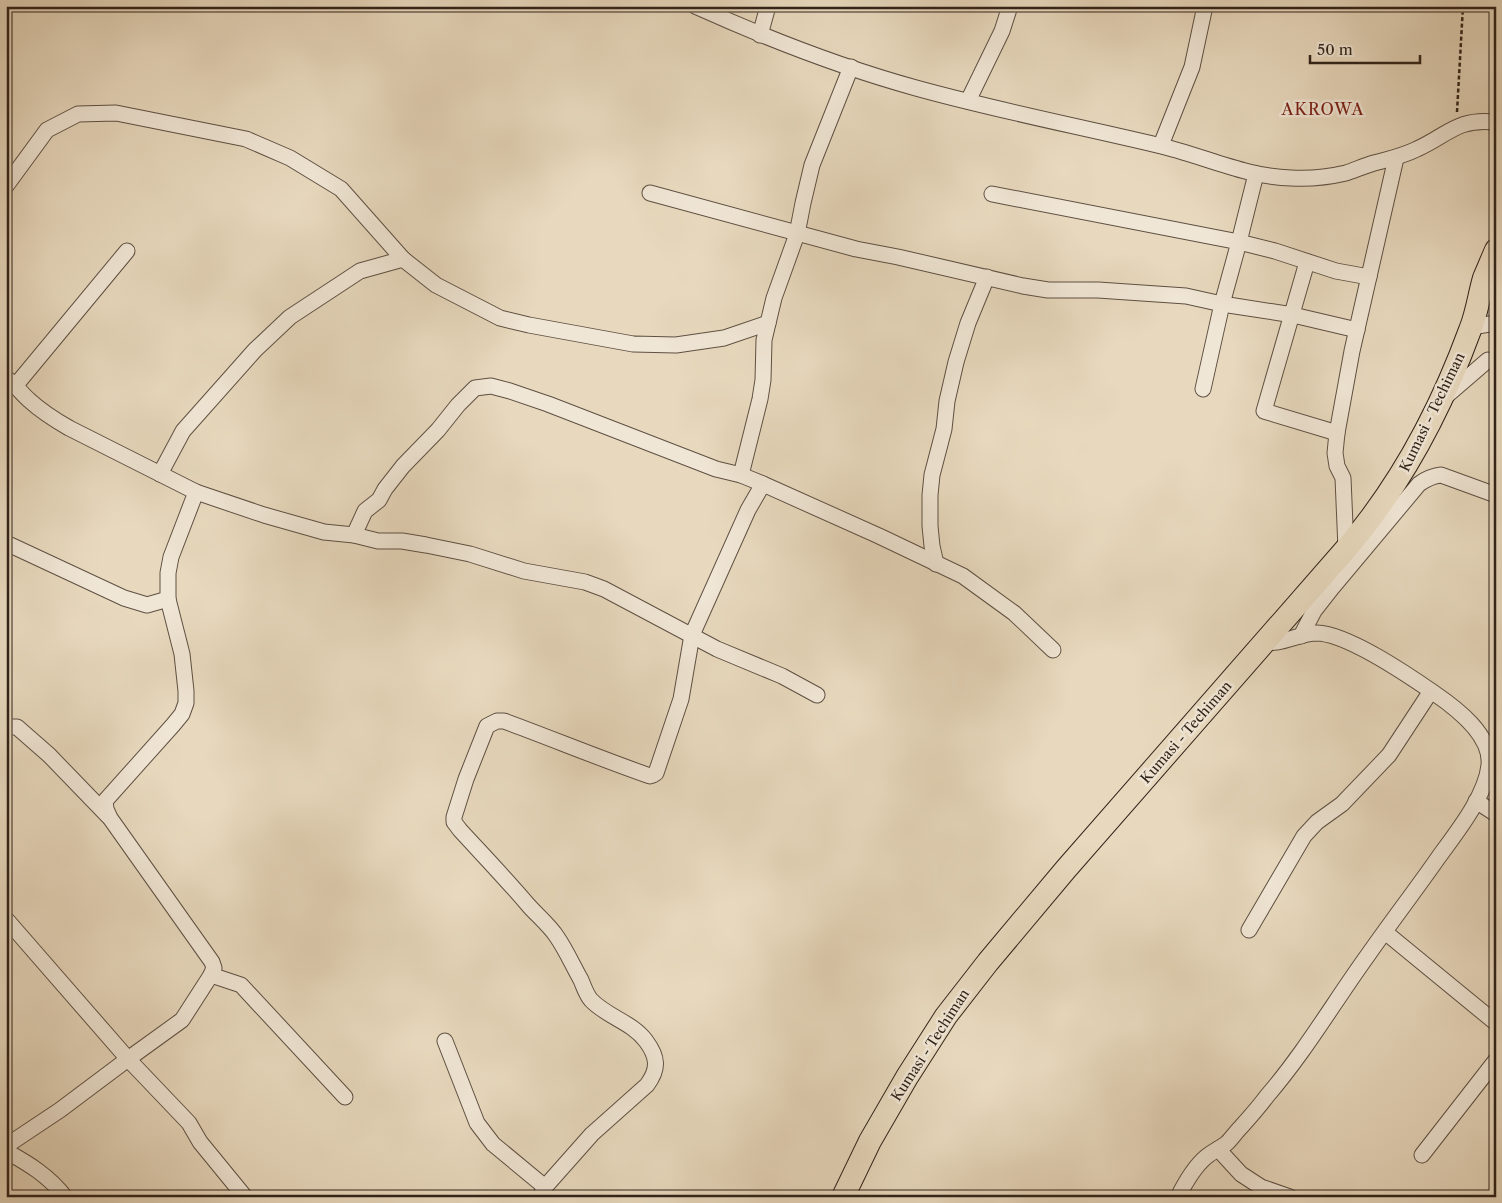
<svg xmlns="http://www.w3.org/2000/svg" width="1502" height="1203" font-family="'Libre Caslon Text',serif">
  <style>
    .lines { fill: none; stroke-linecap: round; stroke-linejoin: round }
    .minor-casing { stroke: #5e5043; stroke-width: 17 }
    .highway-casing { stroke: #30231a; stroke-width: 24 }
    .path { stroke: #30231a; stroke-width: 2.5; stroke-dasharray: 4 2.5; stroke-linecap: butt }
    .minor { stroke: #f0e6d5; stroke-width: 15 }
    .highway { stroke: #e8d9be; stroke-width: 22 }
    .labels { text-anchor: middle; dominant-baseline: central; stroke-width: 5; stroke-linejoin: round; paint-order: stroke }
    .street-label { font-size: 14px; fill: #30231a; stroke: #f0e6d5 }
    .quarter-label { font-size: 16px; letter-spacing: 1px; fill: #7a1f14; stroke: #f0e6d5 }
  </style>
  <rect width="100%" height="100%" fill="#e8d9be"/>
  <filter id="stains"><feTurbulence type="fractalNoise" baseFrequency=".004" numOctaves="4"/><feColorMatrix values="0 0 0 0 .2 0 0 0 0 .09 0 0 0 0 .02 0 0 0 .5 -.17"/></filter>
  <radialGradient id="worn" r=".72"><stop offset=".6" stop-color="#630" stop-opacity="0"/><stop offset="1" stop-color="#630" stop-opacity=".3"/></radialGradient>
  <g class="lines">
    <!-- minor casing -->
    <g class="minor-casing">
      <g id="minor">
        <path d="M 695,6 C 766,38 840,67 916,88 C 995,110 1077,126 1157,145 C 1202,155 1245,177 1291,178 C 1309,179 1329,177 1346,173 C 1355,170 1364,166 1374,163 C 1389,159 1403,156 1417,149 C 1448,135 1457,118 1495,122 L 1496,125"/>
        <path d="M 760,35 L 768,6"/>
        <path d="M 968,101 L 1002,31 L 1010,6"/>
        <path d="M 1161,145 L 1192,67 L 1205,6"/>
        <path d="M 1256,174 L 1239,242 L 1275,251 L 1336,271 L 1369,277"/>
        <path d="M 6,186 L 47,130 L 78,114 L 116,113 L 246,139 L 290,158 L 341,189 L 403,259"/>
        <path d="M 650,193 L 856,249 L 898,257 L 1023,286 L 1048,290 L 1098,290 L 1186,296 L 1222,304 L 1293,315 L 1357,330"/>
        <path d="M 992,194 L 1239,242 L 1222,304 L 1203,389"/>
        <path d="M 1307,262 L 1264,411 L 1337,433"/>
        <path d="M 1471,327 L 1496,323"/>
        <path d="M 6,378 C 15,384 21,393 29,400 C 41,411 55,420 69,428 L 196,492 L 264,515 L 324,532 L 354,535 L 378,541 L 402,541 L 426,545 L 470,554 L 524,571 L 585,582 L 604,589 L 717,649 L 782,676 L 817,695"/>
        <path d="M 16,385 L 127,251"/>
        <path d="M 1445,397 L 1488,360 L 1496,363"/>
        <path d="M 160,474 L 183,431 L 255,350 L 290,317 L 360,271 L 403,259 L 436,285 L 500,318 L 529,325 L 633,344 L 676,345 L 724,338 L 768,323"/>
        <path d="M 741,475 L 760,399 L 763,380 L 764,340 L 774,298 L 797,234 L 803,203 L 812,165 L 851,67"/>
        <path d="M 354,535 L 365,511 L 379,500 L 385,489 L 403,466 L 438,430 L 458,405 L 475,388 L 491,386 L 510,391 L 548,404 L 716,469 L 741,475 L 763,484 L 879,536 L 963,576 L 1014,613 L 1053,650"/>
        <path d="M 6,543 L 124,598 L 147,605 L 168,599"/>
        <path d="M 1346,549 L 1343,478 L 1337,466 L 1335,453 L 1337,433 L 1352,351 L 1396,158"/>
        <path d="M 936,564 L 932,546 L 930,526 L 930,495 L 932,475 L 944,429 L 947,401 L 956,362 L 968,323 L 987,277"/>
        <path d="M 1301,636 L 1314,611 L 1332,588 L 1419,484 C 1426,479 1432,476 1441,475 L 1496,495"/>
        <path d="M 6,727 L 17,727 L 49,755 L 108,816"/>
        <path d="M 1476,801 L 1496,814"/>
        <path d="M 6,919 L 128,1059 L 182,1020 L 211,975 L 214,968 L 212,962 L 110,818 L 106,809 L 105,801 L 173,725 L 182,714 L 186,703 L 186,691 L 182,654 L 168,599 L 168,573 L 171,557 L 196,492"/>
        <path d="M 1249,930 L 1304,836 L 1317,822 L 1342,804 L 1389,755 L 1431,691"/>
        <path d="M 1385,932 L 1496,1023"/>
        <path d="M 211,975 L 241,985 L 345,1097"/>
        <path d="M 445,1041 L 477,1123 L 493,1144 L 545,1187"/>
        <path d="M 6,1146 L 60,1110 L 128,1059 L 189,1123 L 200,1142 L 245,1197"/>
        <path d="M 1218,1149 L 1241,1174 L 1261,1187 L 1290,1197"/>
        <path d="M 6,1151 C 29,1164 49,1176 65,1197"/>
        <path d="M 1422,1155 L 1496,1060"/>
        <path d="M 540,1197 L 545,1187 L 592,1134 L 647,1085 C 659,1069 658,1057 646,1041 C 632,1022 607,1017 591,1000 C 586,994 584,987 581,980 C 573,966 566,950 557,937 C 550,926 538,916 529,906 C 507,880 483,855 460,830 L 454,822 L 454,817 L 466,779 L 487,726 L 497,721 L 504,721 C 553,739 601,759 650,776 L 653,775 L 656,773 L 681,699 L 692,635 L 748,510 L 763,484"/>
        <path d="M 1178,1197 C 1185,1183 1194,1167 1206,1157 C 1213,1151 1221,1148 1227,1143 C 1232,1138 1236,1132 1241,1127 C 1250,1117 1259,1107 1267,1096 C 1305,1052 1334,1002 1368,955 C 1391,922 1415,891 1438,858 C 1456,833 1486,796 1489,765 C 1492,735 1456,708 1434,693 C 1408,675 1348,634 1317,633 C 1304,633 1290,640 1277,642 C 1272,643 1266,643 1261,643"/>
      </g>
    </g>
    <!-- highway casing -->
    <g class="highway-casing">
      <path id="highway" d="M 843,1197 L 870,1141 L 907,1077 L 946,1016 L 988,962 L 1066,869 L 1346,549 C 1401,485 1441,409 1470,330 C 1477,313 1479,295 1484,278 C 1488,269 1492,259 1496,250"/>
    </g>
    <!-- path -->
    <path class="path" d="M 1457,112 L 1463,6"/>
    <!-- minor -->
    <use href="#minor" class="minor"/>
    <!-- highway -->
    <use href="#highway" class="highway"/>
  </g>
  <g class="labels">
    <!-- street labels -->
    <g class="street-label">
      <text transform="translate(1432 412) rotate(-64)">Kumasi - Techiman</text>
      <text transform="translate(1186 732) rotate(-49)">Kumasi - Techiman</text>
      <text transform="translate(930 1045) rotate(-57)">Kumasi - Techiman</text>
    </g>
    <!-- quarter labels -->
    <g class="quarter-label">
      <text x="1323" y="109">AKROWA</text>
    </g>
  </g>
  <!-- margin -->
  <rect width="1502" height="1203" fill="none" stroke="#e8d9be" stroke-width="25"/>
  <rect x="8" y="8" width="1487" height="1188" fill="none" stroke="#30231a" stroke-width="2.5"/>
  <rect x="12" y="12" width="1477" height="1178" fill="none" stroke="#30231a"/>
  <!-- scale -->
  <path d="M1310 55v8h110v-8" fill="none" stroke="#30231a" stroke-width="2.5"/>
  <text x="1317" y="55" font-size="15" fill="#30231a" stroke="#f0e6d5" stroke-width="4" paint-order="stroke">50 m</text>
  <rect width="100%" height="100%" filter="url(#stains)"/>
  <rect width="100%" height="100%" fill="url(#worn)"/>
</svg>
